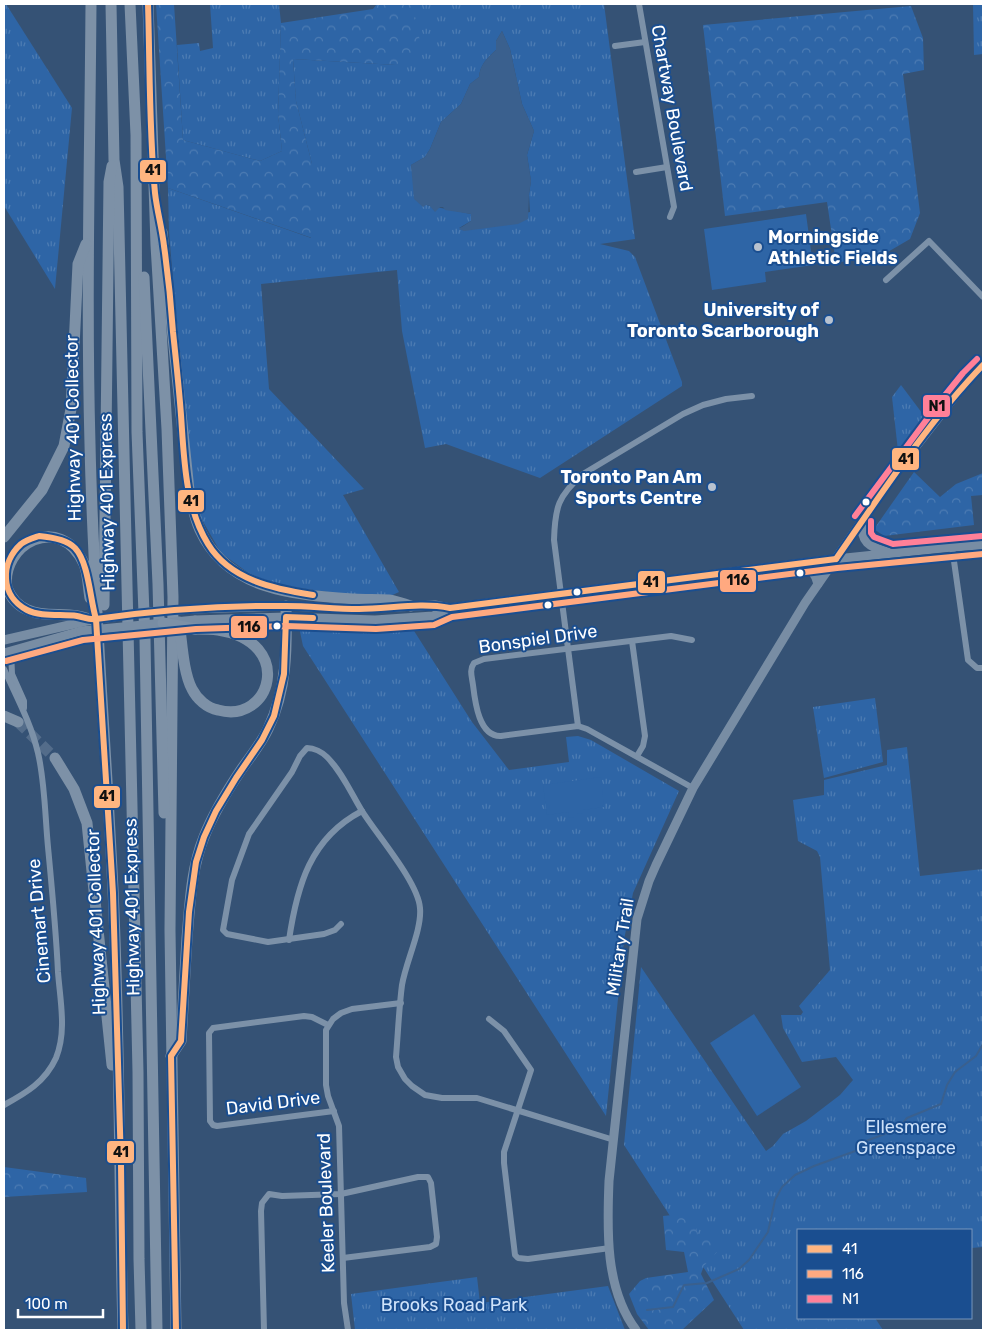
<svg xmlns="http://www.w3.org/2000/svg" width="987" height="1334" font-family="Rubik,sans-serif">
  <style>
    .grass { fill: url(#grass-tufts); fill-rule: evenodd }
    .forest { fill: url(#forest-crowns) }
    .pitch { fill: #2e65a6 }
    .water { fill: #3a608e }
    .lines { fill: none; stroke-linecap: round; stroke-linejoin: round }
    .stream { stroke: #3a608e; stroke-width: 2 }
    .highway-tunnel { stroke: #536c8a; stroke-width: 11; stroke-dasharray: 11 5.5; stroke-linecap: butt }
    .street { stroke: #7c91a8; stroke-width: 6 }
    .secondary { stroke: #788da4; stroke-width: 9 }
    .highway { stroke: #7d91a7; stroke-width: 11 }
    .secondary-bridge { stroke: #788da4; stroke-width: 9 }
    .highway-bridge { stroke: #7d91a7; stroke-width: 11 }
    .bus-1-casing { stroke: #1a4e90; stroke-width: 10 }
    .bus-2-casing { stroke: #1a4e90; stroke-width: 10 }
    .bus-3-casing { stroke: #1a4e90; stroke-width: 10 }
    .bus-1 { stroke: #ffb580; stroke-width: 6 }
    .bus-2 { stroke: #ffa980; stroke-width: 6 }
    .bus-3 { stroke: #ff8098; stroke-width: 6 }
    .poi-dot { fill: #b8c2cf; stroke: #1a4e90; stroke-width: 2 }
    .bus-dot { fill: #fff; stroke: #1a4e90; stroke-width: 2 }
    .labels { text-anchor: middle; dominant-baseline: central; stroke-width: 4; stroke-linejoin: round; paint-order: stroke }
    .street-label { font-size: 18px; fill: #fff; stroke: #1a4e90 }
    .poi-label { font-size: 18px; font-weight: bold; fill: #fff; stroke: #1a4e90; text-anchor: end }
    .park-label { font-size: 18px; fill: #cee2fa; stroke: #1a4e90 }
    .line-badge { stroke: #1a4e90; stroke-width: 2 }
    .pale-badge-label { font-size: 14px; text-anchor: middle; font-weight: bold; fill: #111 }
  </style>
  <defs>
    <pattern id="grass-tufts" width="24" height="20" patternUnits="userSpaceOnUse" patternTransform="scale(1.25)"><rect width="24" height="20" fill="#2e65a6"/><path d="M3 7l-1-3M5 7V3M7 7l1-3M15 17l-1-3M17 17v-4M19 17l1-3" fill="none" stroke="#4d7cb3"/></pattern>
    <pattern id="forest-crowns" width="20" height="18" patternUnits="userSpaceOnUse" patternTransform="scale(1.25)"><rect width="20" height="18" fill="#2e65a6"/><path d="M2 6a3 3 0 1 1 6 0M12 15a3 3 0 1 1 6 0" fill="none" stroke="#4d7cb3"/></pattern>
  </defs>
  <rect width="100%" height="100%" fill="#355275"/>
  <!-- grass -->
  <g class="grass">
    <path d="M 4,4 L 6,4 L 72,108 L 55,289 L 4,206 Z"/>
    <path d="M 210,4 L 279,4 L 281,23 L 278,114 L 282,151 L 260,161 L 183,140 L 177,45 L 199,43 L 200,51 L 213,48 Z"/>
    <path d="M 410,4 L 604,4 L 635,239 L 600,244 L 629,251 L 635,257 L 682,382 L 682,386 L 540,478 L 446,444 L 425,448 L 402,331 L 397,270 L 261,284 L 269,389 L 364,489 L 343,495 L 399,592 L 386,598 L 356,596 L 292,587 L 254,577 L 221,553 L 201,518 L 194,490 L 180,362 L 169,232 L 168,188 L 311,238 L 312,164 L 296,101 L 293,59 L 396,65 ZM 502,31 L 510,49 L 522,104 L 534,131 L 527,155 L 531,181 L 529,194 L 530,212 L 459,228 L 471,221 L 471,214 L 426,205 L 413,177 L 411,165 L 425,157 L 430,149 L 441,122 L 461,104 L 470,84 L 479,77 C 480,65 487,58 496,50 L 496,41 Z"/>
    <path d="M 973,4 L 983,4 L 983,54 L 974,55 Z"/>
    <path d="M 901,385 L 925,417 L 898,451 L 892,397 Z"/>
    <path d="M 298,622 L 409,623 L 472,722 L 509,770 L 569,762 L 566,737 L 578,736 L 591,740 L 679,791 L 633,893 L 624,940 L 606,1116 L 303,646 Z"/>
    <path d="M 875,698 L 883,762 L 824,778 L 813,707 Z"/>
    <path d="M 907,747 L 920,876 L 983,869 L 983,1247 L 971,1248 L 971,1230 L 798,1230 L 798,1318 L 875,1318 L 883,1330 L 744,1330 L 624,1145 L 641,967 L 766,1151 L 773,1146 L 783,1134 L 806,1121 L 840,1095 L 853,1080 L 836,1057 L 802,1062 L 783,1028 L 781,1015 L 801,1015 L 803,1012 L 799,1006 L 830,970 L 820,857 L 817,851 L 798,841 L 793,800 L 824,795 L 824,780 L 887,765 L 887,750 Z"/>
    <path d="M 477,1277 L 480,1303 L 608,1286 L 625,1330 L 355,1330 L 351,1294 Z"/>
  </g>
  <!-- forest -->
  <g class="forest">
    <path d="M 156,4 L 174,4 L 183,140 L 260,161 L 282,151 L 278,114 L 281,23 L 373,9 L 377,4 L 411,4 L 422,49 L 396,65 L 293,59 L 296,101 L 312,164 L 312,238 L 168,188 Z"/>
    <path d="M 911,6 L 923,38 L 924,70 L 903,74 L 920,213 L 910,239 L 886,253 L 836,263 L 827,202 L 725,216 L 703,25 Z"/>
    <path d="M 914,472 L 940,497 L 956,484 L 983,473 L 983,495 L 971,496 L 974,525 L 884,536 L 874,529 Z"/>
    <path d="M 4,1167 L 86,1178 L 87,1192 L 4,1197 Z"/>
    <path d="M 691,1213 L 699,1237 L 716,1239 L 719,1249 C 712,1260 705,1260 701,1274 L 714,1300 L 682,1330 L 649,1330 L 637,1314 L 629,1294 L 640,1281 L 646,1278 L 688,1272 L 684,1252 L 666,1250 L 663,1216 Z"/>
  </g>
  <!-- pitch -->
  <g class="pitch">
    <path d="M 806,214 L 813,265 L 765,272 L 766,282 L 712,290 L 704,229 Z"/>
    <path d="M 601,777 L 604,807 L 583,810 L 583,813 L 577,814 L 577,811 L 574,811 L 574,817 L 569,818 L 568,812 L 547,815 L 543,785 Z"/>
    <path d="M 754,1014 L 801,1087 L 757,1116 L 710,1043 Z"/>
  </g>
  <!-- water -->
  <path class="water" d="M 502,31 L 510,49 L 522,104 L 534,131 L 527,155 L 531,181 L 529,194 L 528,219 L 518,224 L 464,231 L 459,229 L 471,221 L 471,214 L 445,210 L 443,207 L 440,207 L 435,212 L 429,205 L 426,205 L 423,207 L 414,199 L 411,165 L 425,157 L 430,149 L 441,122 L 461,104 L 470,84 L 479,77 C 480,65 487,58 496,50 L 496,41 Z"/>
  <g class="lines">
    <!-- stream -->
    <path class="stream" d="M 647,1310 L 673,1307 L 684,1285 L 707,1283 L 739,1269 L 749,1260 L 768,1232 L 775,1200 L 782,1187 L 795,1175 L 814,1166 L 858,1150 L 866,1141 L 898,1129 L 907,1118 L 941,1104 L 947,1085 L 955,1072 L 976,1056 L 983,1044"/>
    <!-- highway-tunnel -->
    <path class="highway-tunnel" d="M 18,722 L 55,758"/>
    <!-- street -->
    <g class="street">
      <path d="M 639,4 L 674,207 L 670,217"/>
      <path d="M 615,46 L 645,42"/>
      <path d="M 636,172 L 667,167"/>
      <path d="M 886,280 L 929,241 L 983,297"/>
      <path d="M 952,547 L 968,660 L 977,668 L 983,668"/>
      <path d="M 692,640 L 671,636 L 484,659 L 474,663 C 469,670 472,677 473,685 C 475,702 479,737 501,736 L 578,726 L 587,729 L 693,788"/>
      <path d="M 632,641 L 645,736 L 643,746 L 637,756"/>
      <path d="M 11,651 L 12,674 L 24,701 L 24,708"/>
      <path d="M 4,669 C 16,696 31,723 38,753 C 45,783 45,816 48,847 C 52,889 56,930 58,972 C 60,1000 67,1031 56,1058 C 45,1082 26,1093 4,1105"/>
      <path d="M 578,726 L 554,540 C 555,507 558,496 583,474 L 683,414 L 703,405 L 726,399 L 752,396"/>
      <path d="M 341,924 L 335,930 L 324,934 L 268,942 L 227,934 L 223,930 L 232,880 L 249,834 L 292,772 L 300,756 L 307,748 C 314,748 322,752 327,757 C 342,772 351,793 362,811 C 377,835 418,882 420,908 C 422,930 406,961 402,985 C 399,1008 398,1033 396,1057 L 398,1067 L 405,1079 L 412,1086 L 425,1095 L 442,1098 L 477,1098 L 614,1140"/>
      <path d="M 289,940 C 297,886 310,838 362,811"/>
      <path d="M 489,1019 L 504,1031 L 531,1070 L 504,1152 L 504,1163 L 515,1255 L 518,1258 L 528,1259 L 610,1248"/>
      <path d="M 328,1025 L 312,1017 L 304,1016 L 213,1028 L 209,1033 L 210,1121 L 213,1125 L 217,1126 L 334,1111"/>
      <path d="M 264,1330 L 261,1211 L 262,1203 L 269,1194 L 282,1196 L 341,1194 L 418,1177 L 428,1177 L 431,1183 L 437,1237 L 436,1244 L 430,1247 L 343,1258"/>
      <path d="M 348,1330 L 344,1303 L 339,1126 L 328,1096 L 326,1085 L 326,1030 L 333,1019 L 341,1013 L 352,1009 L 401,1003"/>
    </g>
    <!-- secondary -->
    <g class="secondary">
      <path d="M 862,521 C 860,542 869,547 888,552"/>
      <path d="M 802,565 C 811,569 816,574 818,584"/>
      <path d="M 193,609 L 286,606 L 359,609 L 435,605 L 450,608"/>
      <path d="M 195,620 L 286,617 L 375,620 L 433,616 L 450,608 L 836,559 L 952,547 L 983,545"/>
      <path d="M 4,640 L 91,620"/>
      <path d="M 4,653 L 81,631"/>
      <path d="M 636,1330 C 605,1289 607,1230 609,1181 L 637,919 L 649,881 L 656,865 L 693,788 L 805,603 L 893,476 L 949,404 L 970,378 L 983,365"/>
    </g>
    <!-- highway -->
    <g class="highway">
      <path d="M 91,4 C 90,150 86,297 90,444 C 93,593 106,741 113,890 C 120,1037 119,1184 123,1330"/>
      <path d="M 111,4 L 114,160 L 118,187 L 138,1072 L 139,1259 L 141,1330"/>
      <path d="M 130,4 L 136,135 L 137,432 L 145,639 L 157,1330"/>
      <path d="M 148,4 L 156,245 L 167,429 L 173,597 L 170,930 L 176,1330"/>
      <path d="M 162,232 L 189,490 C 192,504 194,517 200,530 C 228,591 296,595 354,599 C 366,600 377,599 389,600 C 396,601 404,604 411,606"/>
      <path d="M 144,277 L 158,584 L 164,813"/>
      <path d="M 4,537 L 42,490 L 64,446 L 71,409 L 78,264 L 86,244"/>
      <path d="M 90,598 C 88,587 88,573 84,564 C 60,511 0,545 7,588 C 11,598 18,606 28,610 C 43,617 61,613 77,616 C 82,617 87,618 92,620"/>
      <path d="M 104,605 L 109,182 L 112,166"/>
      <path d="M 179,622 C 182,641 183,672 192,689 C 197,699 207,708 218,710 C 271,725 296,642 218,630 C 211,629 203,629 195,629"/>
      <path d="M 4,716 L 18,722"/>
      <path d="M 55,758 L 74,789 L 87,823 L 112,1065"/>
      <path d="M 171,1056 L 181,1041 C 183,1006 185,972 187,938 C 190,904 191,869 204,837 C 213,814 227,791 241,770 C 250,757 261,744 268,729 C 287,690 287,648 286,606"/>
    </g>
    <!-- secondary-bridge -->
    <g class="secondary-bridge">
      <path d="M 92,620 L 147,612 L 193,609"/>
      <path d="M 81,631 L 195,620"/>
    </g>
    <!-- highway-bridge -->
    <path class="highway-bridge" d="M 163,623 L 195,629"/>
    <!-- bus-1 casing -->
    <g class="bus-1-casing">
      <g id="bus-1">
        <path d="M 148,4 C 150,67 149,131 155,193 C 157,211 162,228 164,246 C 168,274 171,303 173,332 C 176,360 179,388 181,415 C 184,458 185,507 208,544 C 230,580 274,589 313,595"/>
        <path d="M 39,536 C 51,537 66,539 75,548 C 89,563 90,600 96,619 C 89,620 83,617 77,616 C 62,614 40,617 27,610 C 0,596 0,563 21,544 C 26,540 33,538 39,536 Z"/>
        <path d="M 836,559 C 881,494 929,421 983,365"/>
        <path d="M 96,619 L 113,893 L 121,1164 L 123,1330"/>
        <path d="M 96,619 C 159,610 222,605 286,606 C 310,606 334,609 359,609 C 389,609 420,602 450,608 L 836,559"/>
        <path d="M 176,1330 L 171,1056 L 181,1041 L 189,912 L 196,862 L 204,837 L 216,811 L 236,778 L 262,740 L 274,716 L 284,674 L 286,617 L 313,618"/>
      </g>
    </g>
    <!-- bus-2 casing -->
    <g class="bus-2-casing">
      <path id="bus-2" d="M 6,661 L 83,640 L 196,629 L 286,626 L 376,629 L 434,625 L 452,617 L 837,568 L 983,554"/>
    </g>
    <!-- bus-3 casing -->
    <g class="bus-3-casing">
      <g id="bus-3">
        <path d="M 855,516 L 942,399 L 963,373 L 977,359"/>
        <path d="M 871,521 L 871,533 L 874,537 L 893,544 L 982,536"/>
      </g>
    </g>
    <!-- bus-1 -->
    <use href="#bus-1" class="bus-1"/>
    <!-- bus-2 -->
    <use href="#bus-2" class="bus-2"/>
    <!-- bus-3 -->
    <use href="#bus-3" class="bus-3"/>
  </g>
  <!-- markers -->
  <g class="poi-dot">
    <circle cx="758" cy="247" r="5"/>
    <circle cx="829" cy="320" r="5"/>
    <circle cx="712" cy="487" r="5"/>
  </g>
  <g class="bus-dot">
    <circle cx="866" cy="502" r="4.5"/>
    <circle cx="800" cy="573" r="4.5"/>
    <circle cx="577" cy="592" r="4.5"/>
    <circle cx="548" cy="605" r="4.5"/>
    <circle cx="277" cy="626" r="4.5"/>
  </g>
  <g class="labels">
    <!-- street labels -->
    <g class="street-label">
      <text transform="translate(672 108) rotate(80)">Chartway Boulevard</text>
      <text transform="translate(73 428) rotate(-91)">Highway 401 Collector</text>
      <text transform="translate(107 502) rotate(-91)">Highway 401 Express</text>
      <text transform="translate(538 639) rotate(-8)">Bonspiel Drive</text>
      <text transform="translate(132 907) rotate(-91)">Highway 401 Express</text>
      <text transform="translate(39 921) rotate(-95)">Cinemart Drive</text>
      <text transform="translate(96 922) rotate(-92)">Highway 401 Collector</text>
      <text transform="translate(620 947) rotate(-81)">Military Trail</text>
      <text transform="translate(273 1103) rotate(-7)">David Drive</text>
      <text transform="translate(326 1203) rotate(-92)">Keeler Boulevard</text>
    </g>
    <!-- poi labels -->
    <g class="poi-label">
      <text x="768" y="237" text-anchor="start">Morningside<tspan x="768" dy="21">Athletic Fields</tspan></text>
      <text x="819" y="310">University of<tspan x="819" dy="21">Toronto Scarborough</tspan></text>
      <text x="702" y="477">Toronto Pan Am<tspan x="702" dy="21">Sports Centre</tspan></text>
    </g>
    <!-- park labels -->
    <g class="park-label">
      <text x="906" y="1127">Ellesmere<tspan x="906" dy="21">Greenspace</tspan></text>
      <text x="454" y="1305">Brooks Road Park</text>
    </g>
  </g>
  <g class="line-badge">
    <rect x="139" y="159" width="28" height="24" rx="5" fill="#ffb580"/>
    <rect x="922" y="394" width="29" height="24" rx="5" fill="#ff8098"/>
    <rect x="891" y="447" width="29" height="24" rx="5" fill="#ffb580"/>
    <rect x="177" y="489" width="28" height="24" rx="5" fill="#ffb580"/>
    <rect x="719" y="569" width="38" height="24" rx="5" fill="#ffa980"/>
    <rect x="637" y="570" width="29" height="24" rx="5" fill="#ffb580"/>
    <rect x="230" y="615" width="38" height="24" rx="5" fill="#ffa980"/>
    <rect x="93" y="785" width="28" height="24" rx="5" fill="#ffb580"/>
    <rect x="106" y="1140" width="29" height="24" rx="5" fill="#ffb580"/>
  </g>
  <g class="pale-badge-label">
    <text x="153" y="175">41</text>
    <text x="937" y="411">N1</text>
    <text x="906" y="464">41</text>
    <text x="191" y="506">41</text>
    <text x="738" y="585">116</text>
    <text x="651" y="587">41</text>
    <text x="249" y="632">116</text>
    <text x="107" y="801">41</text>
    <text x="121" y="1157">41</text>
  </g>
  <!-- border -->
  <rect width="987" height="1334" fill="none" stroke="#ffffff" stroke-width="10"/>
  <!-- legend -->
  <rect x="797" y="1229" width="175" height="90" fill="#1a4e90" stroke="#7695bc"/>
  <rect x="807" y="1245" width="25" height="8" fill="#ffb580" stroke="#7695bc"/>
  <text x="842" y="1254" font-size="15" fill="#ffffff">41</text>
  <rect x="807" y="1270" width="25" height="8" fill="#ffa980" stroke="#7695bc"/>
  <text x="842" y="1279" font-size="15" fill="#ffffff">116</text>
  <rect x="807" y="1295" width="25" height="8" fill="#ff8098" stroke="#7695bc"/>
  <text x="842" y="1304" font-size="15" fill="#ffffff">N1</text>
  <!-- scale -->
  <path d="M18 1309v8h85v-8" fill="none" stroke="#ffffff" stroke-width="2.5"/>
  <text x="25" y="1309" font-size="15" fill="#ffffff" stroke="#1a4e90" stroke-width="4" paint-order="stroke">100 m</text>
</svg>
